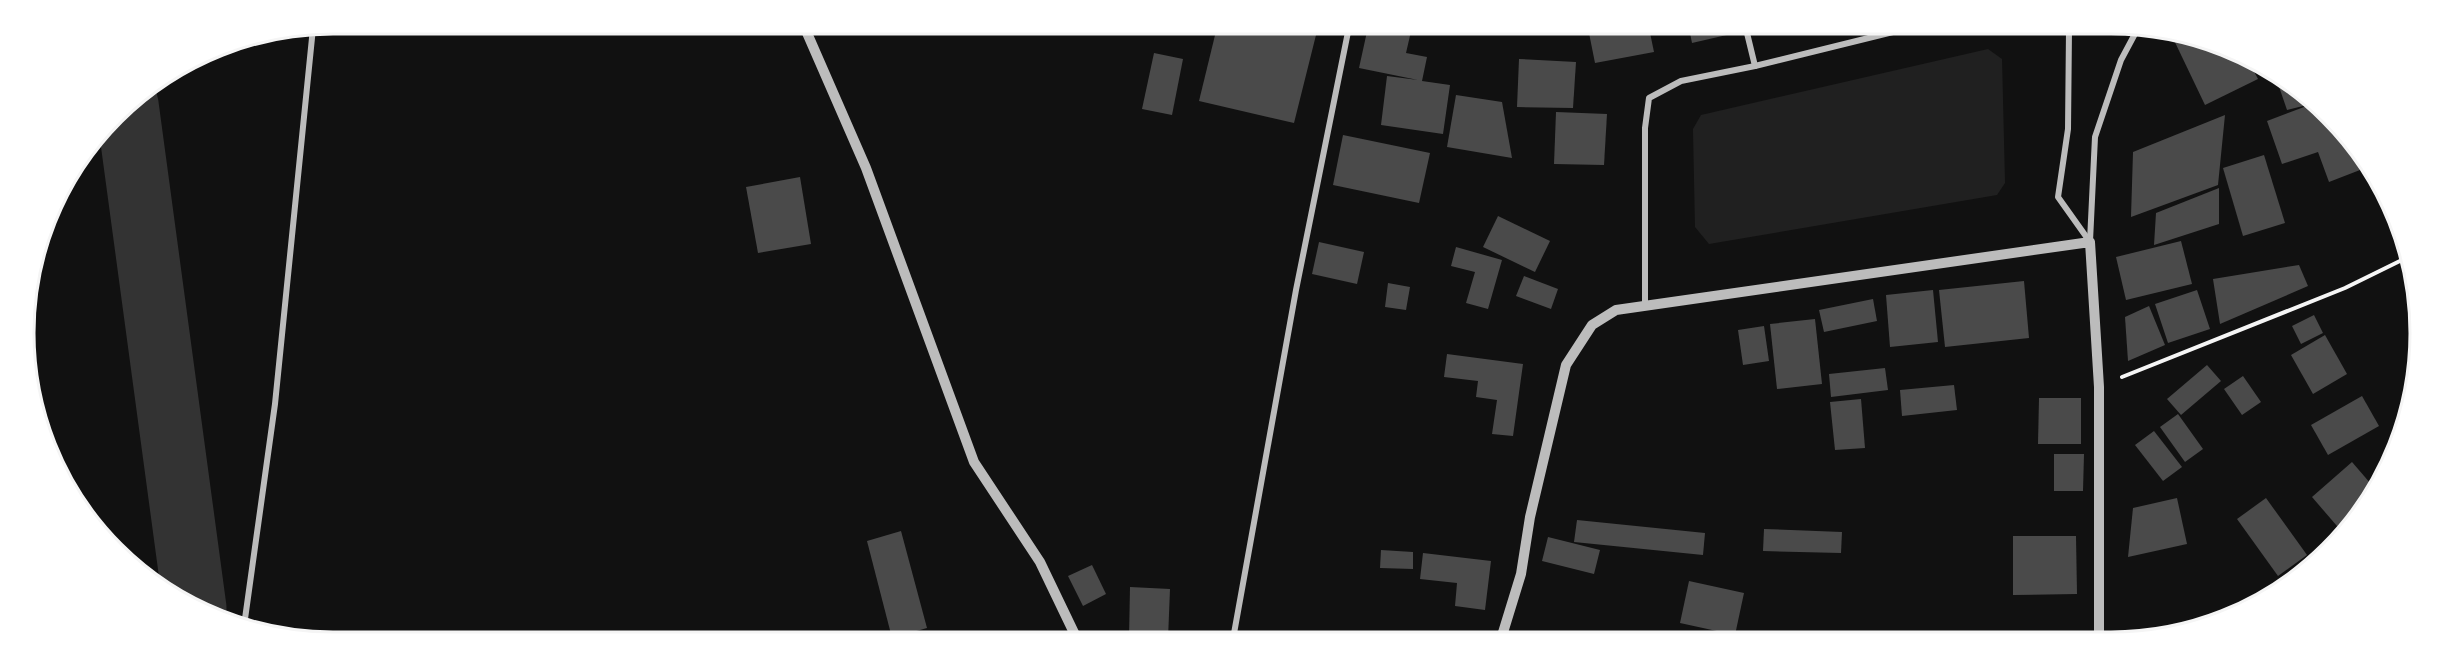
<svg xmlns="http://www.w3.org/2000/svg" width="2445" height="667" font-family="Roboto,sans-serif">
  <style>
    .green { fill: #202020 }
    .lines { fill: none; stroke-linecap: round; stroke-linejoin: round }
    .river { stroke: #333; stroke-width: 63 }
    .building { fill: #4a4a4a }
    .path { stroke: #f5f5f5; stroke-width: 4 }
    .minor { stroke: #bcbcbc; stroke-width: 6 }
    .tertiary { stroke: #bcbcbc; stroke-width: 10 }
    .rim { fill: none; stroke: #f5f5f5; stroke-width: 3 }
  </style>
  <rect width="100%" height="100%" fill="#111"/>
  <!-- green -->
  <path class="green" d="M 1988,49 L 2002,59 L 2005,183 L 1997,195 L 1709,244 L 1695,227 L 1693,129 L 1701,115 Z"/>
  <g class="lines">
    <!-- river -->
    <path class="river" d="M 127,104 L 195,608"/>
  </g>
  <!-- building -->
  <g class="building">
    <path d="M 1217,27 L 1281,27 L 1316,35 L 1294,123 L 1199,101 Z"/>
    <path d="M 1368,27 L 1412,27 L 1406,53 L 1427,57 L 1422,81 L 1450,85 L 1443,134 L 1381,125 L 1387,76 L 1418,80 L 1359,68 Z"/>
    <path d="M 1588,28 L 1649,28 L 1654,52 L 1595,63 Z"/>
    <path d="M 1689,28 L 1730,28 L 1731,34 L 1692,43 Z"/>
    <path d="M 2179,33 L 2249,62 L 2258,79 L 2205,105 L 2172,36 Z"/>
    <path d="M 1154,53 L 1183,59 L 1172,115 L 1142,109 Z"/>
    <path d="M 1519,59 L 1576,62 L 1573,108 L 1517,107 Z"/>
    <path d="M 2278,74 L 2283,76 L 2311,104 L 2287,110 L 2275,75 Z"/>
    <path d="M 1456,95 L 1502,102 L 1512,158 L 1447,147 Z"/>
    <path d="M 2312,104 L 2350,143 L 2360,170 L 2329,182 L 2318,152 L 2282,164 L 2267,121 Z"/>
    <path d="M 1556,112 L 1607,114 L 1604,165 L 1554,164 Z"/>
    <path d="M 2225,115 L 2218,185 L 2131,217 L 2133,152 Z"/>
    <path d="M 1343,135 L 1430,153 L 1419,203 L 1333,185 Z"/>
    <path d="M 2264,155 L 2285,223 L 2243,236 L 2223,168 Z"/>
    <path d="M 800,177 L 811,244 L 758,253 L 746,187 Z"/>
    <path d="M 2219,188 L 2219,224 L 2154,245 L 2156,213 Z"/>
    <path d="M 1498,216 L 1550,241 L 1535,272 L 1483,247 Z"/>
    <path d="M 2181,241 L 2192,284 L 2126,300 L 2116,257 Z"/>
    <path d="M 1319,242 L 1364,252 L 1357,284 L 1312,274 Z"/>
    <path d="M 1456,247 L 1502,260 L 1488,309 L 1466,303 L 1475,272 L 1451,266 Z"/>
    <path d="M 2299,265 L 2308,286 L 2220,324 L 2213,279 Z"/>
    <path d="M 1524,276 L 1558,289 L 1551,309 L 1516,296 Z"/>
    <path d="M 2024,281 L 2029,338 L 1945,347 L 1939,290 Z"/>
    <path d="M 1388,283 L 1410,287 L 1406,310 L 1385,307 Z"/>
    <path d="M 1933,290 L 1938,342 L 1890,347 L 1886,295 Z"/>
    <path d="M 2197,290 L 2210,329 L 2168,343 L 2155,304 Z"/>
    <path d="M 1873,299 L 1877,321 L 1824,332 L 1819,310 Z"/>
    <path d="M 2149,306 L 2165,345 L 2128,361 L 2125,317 Z"/>
    <path d="M 2314,315 L 2323,333 L 2301,344 L 2292,326 Z"/>
    <path d="M 1815,319 L 1822,384 L 1777,389 L 1770,324 Z"/>
    <path d="M 1764,326 L 1769,361 L 1743,365 L 1738,330 Z"/>
    <path d="M 2325,335 L 2347,374 L 2313,394 L 2291,355 Z"/>
    <path d="M 1447,354 L 1523,364 L 1513,436 L 1492,434 L 1497,400 L 1476,397 L 1478,381 L 1444,377 Z"/>
    <path d="M 2207,365 L 2221,381 L 2181,415 L 2167,399 Z"/>
    <path d="M 1885,368 L 1888,390 L 1831,397 L 1829,374 Z"/>
    <path d="M 2415,368 L 2415,395 L 2406,372 Z"/>
    <path d="M 2243,376 L 2261,402 L 2242,415 L 2224,389 Z"/>
    <path d="M 1954,385 L 1957,410 L 1902,416 L 1900,390 Z"/>
    <path d="M 2362,396 L 2379,426 L 2328,455 L 2311,425 Z"/>
    <path d="M 2039,398 L 2081,398 L 2081,444 L 2038,444 Z"/>
    <path d="M 1861,399 L 1865,448 L 1835,450 L 1830,402 Z"/>
    <path d="M 2178,414 L 2203,449 L 2185,462 L 2160,427 Z"/>
    <path d="M 2154,431 L 2182,467 L 2163,481 L 2135,445 Z"/>
    <path d="M 2054,454 L 2084,454 L 2083,491 L 2054,491 Z"/>
    <path d="M 2352,462 L 2377,491 L 2343,533 L 2312,497 Z"/>
    <path d="M 2177,498 L 2187,544 L 2128,557 L 2133,508 Z"/>
    <path d="M 2266,498 L 2307,555 L 2278,576 L 2237,519 Z"/>
    <path d="M 1577,520 L 1705,533 L 1703,555 L 1574,542 Z"/>
    <path d="M 1764,529 L 1842,532 L 1841,553 L 1763,551 Z"/>
    <path d="M 901,531 L 927,628 L 892,638 L 867,541 Z"/>
    <path d="M 2013,536 L 2076,536 L 2077,594 L 2013,595 Z"/>
    <path d="M 1548,537 L 1600,550 L 1594,574 L 1542,561 Z"/>
    <path d="M 1381,550 L 1413,552 L 1413,569 L 1380,568 Z"/>
    <path d="M 1423,553 L 1491,561 L 1485,610 L 1455,606 L 1457,583 L 1420,579 Z"/>
    <path d="M 1092,565 L 1106,594 L 1083,606 L 1068,576 Z"/>
    <path d="M 1689,581 L 1744,593 L 1735,635 L 1680,623 Z"/>
    <path d="M 1130,587 L 1170,589 L 1168,639 L 1129,639 Z"/>
    <rect x="2008" y="638" width="64" height="2"/>
  </g>
  <g class="lines">
    <!-- path -->
    <path class="path" d="M 2122,377 L 2345,288 L 2408,257"/>
    <!-- minor -->
    <g class="minor">
      <path d="M 1746,29 L 1755,66"/>
      <path d="M 2069,30 L 2068,129 L 2058,197 L 2090,242"/>
      <path d="M 2090,241 L 2095,137 L 2121,60 L 2137,30"/>
      <path d="M 1645,307 L 1645,128 L 1649,98 L 1681,81 L 1755,66 L 1905,29"/>
      <path d="M 244,626 L 275,404 L 313,28"/>
      <path d="M 1233,639 L 1296,290 L 1349,27"/>
    </g>
    <!-- tertiary -->
    <g class="tertiary">
      <path d="M 804,26 L 866,168 L 974,462 L 1040,562 L 1077,639"/>
      <path d="M 1501,639 L 1521,574 L 1530,517 L 1566,365 L 1592,325 L 1616,310 L 2090,242 L 2099,387 L 2099,640"/>
    </g>
  </g>
  <!-- crop -->
  <path d="M0 0H2445V667H0ZM333 34H2111A299 299 0 0 1 2410 333V333A299 299 0 0 1 2111 632H333A299 299 0 0 1 34 333V333A299 299 0 0 1 333 34Z" fill="#fff" fill-rule="evenodd"/>
  <path class="rim" d="M333 34H2111A299 299 0 0 1 2410 333V333A299 299 0 0 1 2111 632H333A299 299 0 0 1 34 333V333A299 299 0 0 1 333 34Z"/>
</svg>
